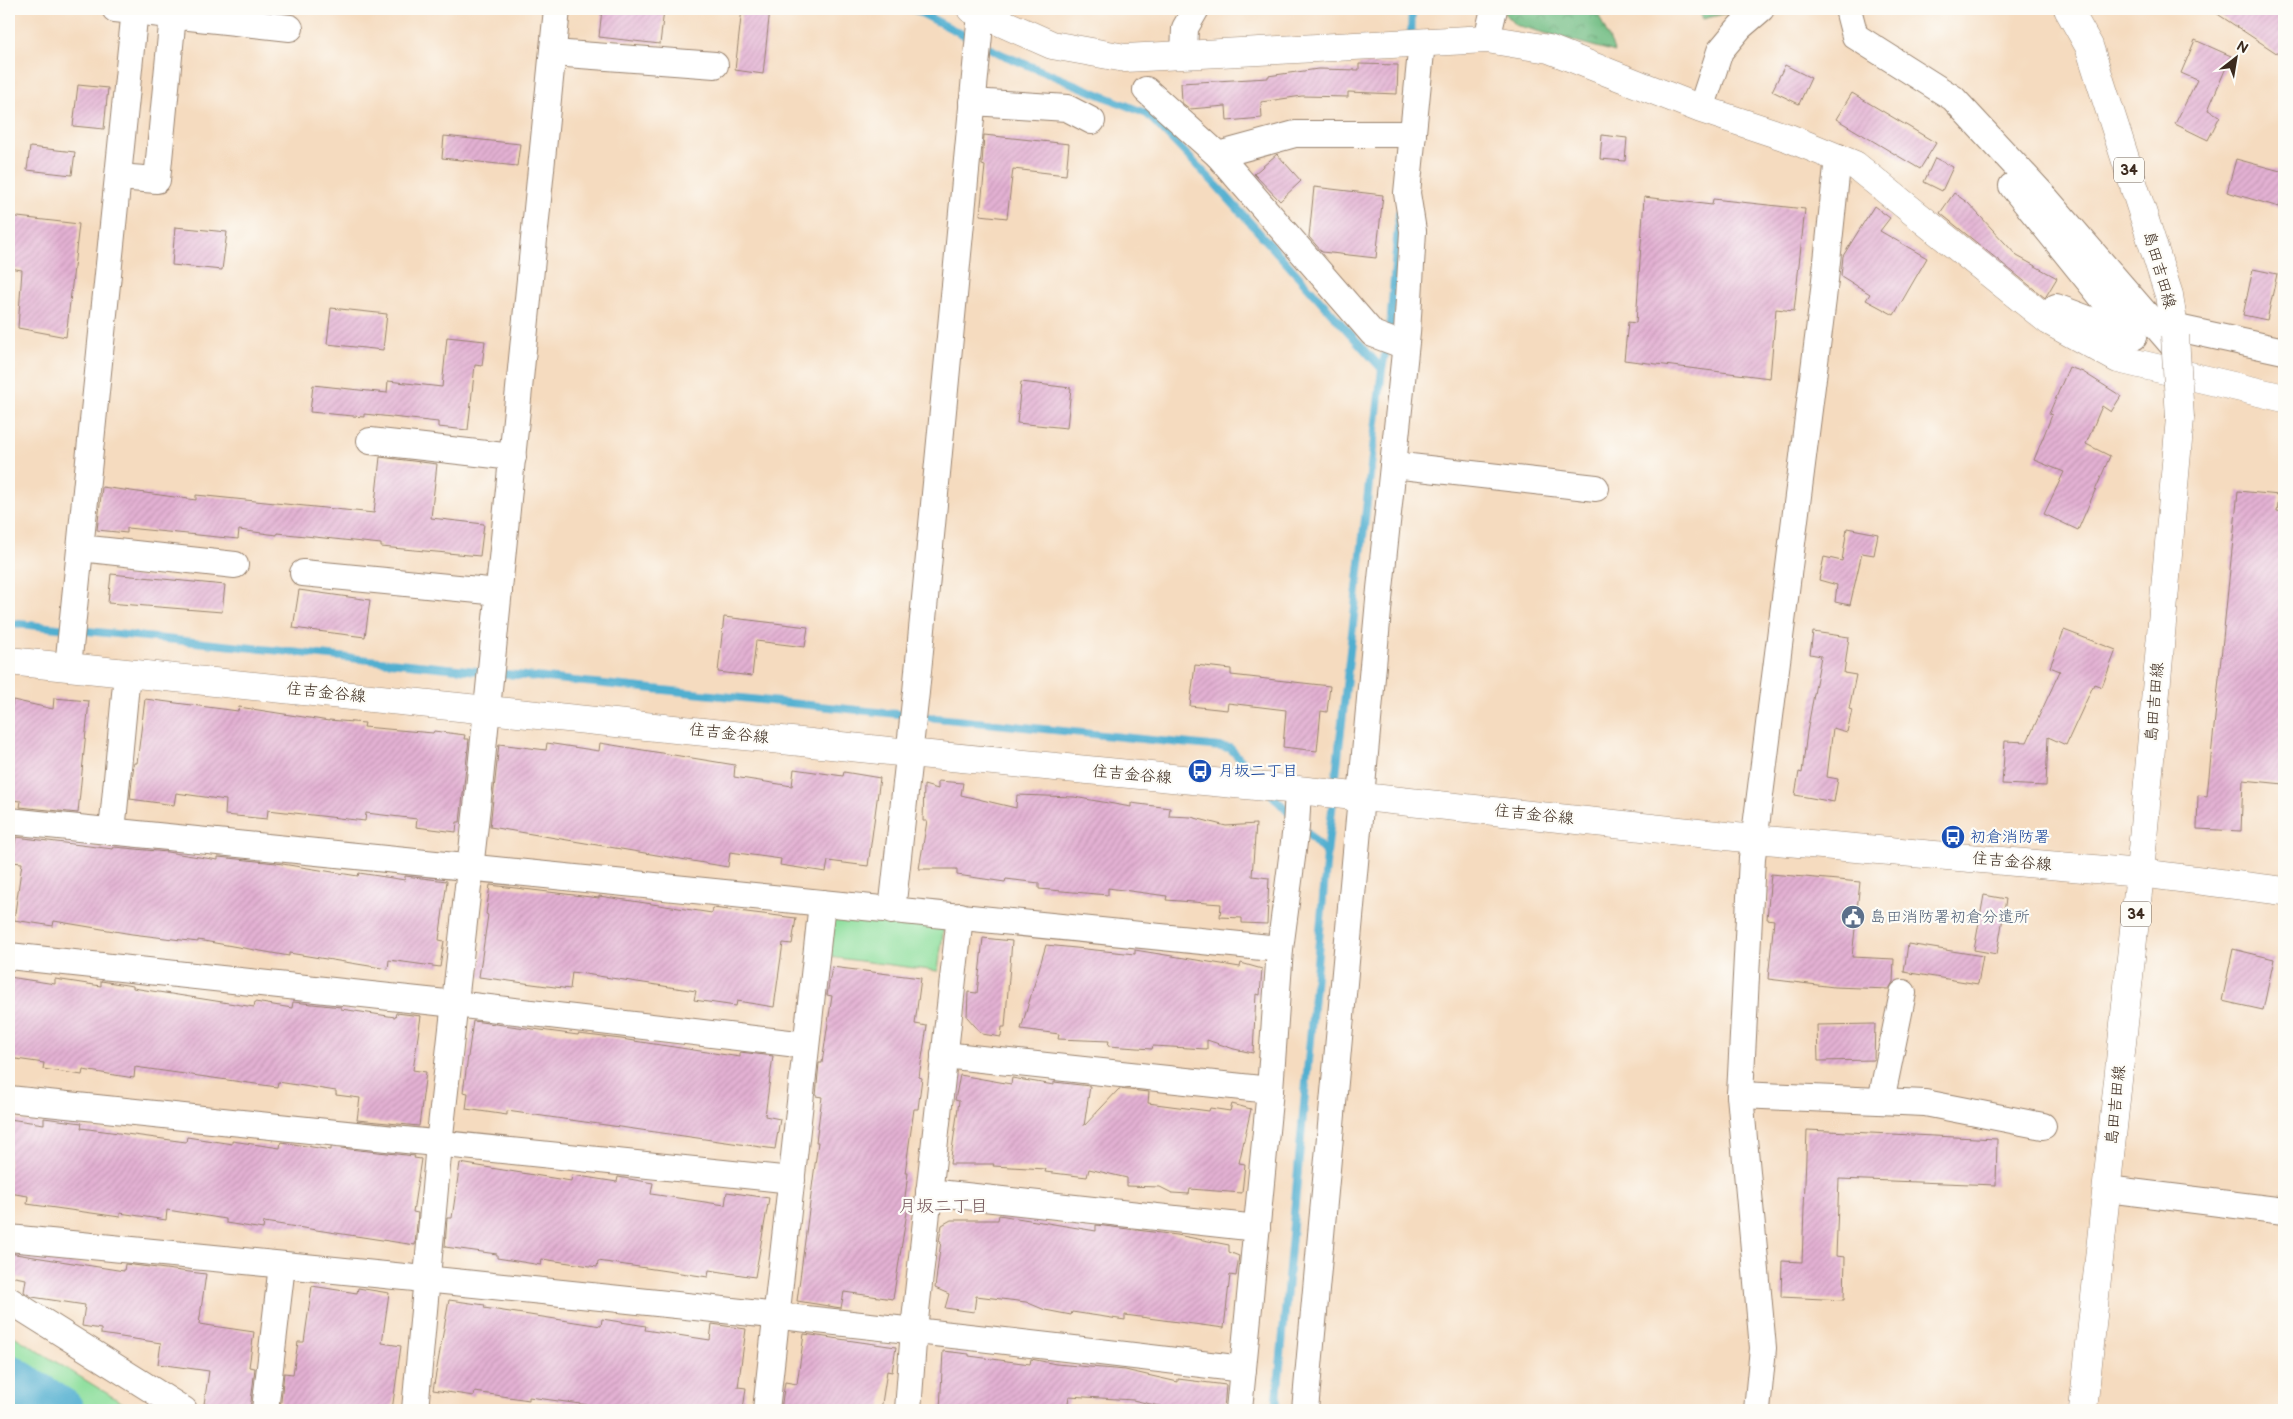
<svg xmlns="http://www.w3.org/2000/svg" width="2293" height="1419" font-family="'Balsamiq Sans','Klee One',sans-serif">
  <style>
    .green { fill: #8fdf9e; stroke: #65845e }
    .forest { fill: url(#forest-crowns); stroke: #577452 }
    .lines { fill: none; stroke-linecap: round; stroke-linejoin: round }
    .stream { stroke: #51afd0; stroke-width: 8 }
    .river { stroke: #51afd0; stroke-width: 44 }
    .building { fill: url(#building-hatch) }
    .minor-casing { stroke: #98826e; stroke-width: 28 }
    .tertiary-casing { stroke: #98826e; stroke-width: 29 }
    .secondary-casing { stroke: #98826e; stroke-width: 29 }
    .primary-casing { stroke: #98826e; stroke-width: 29 }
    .minor { stroke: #fff; stroke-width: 26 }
    .tertiary { stroke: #fff; stroke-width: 28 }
    .secondary { stroke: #fff; stroke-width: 28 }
    .primary { stroke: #fff; stroke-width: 28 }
    .primary-bridge-casing { stroke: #98826e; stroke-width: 29; stroke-linecap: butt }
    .primary-bridge { stroke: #fff; stroke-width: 28 }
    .labels { text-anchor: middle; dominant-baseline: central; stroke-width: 4.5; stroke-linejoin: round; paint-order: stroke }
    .shield { fill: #fdfcf7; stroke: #75695f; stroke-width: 1 }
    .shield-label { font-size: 15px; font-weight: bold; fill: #3b2a1e }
    .street-label { font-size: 16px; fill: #3b2a1e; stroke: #fdfcf7 }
    .transit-label { font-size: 16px; fill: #164399; stroke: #fdfcf7; text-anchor: start }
    .service-label { font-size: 16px; fill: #4e5e75; stroke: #fdfcf7; text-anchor: start }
    .neighbourhood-label { font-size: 18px; fill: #76595d; stroke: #fdfcf7 }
  </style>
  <defs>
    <pattern id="forest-crowns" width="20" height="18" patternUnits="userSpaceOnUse" patternTransform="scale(1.25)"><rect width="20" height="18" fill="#73be85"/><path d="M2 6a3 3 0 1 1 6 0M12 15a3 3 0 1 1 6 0" fill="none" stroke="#609b6c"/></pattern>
    <pattern id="building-hatch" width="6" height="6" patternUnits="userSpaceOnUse" patternTransform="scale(1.25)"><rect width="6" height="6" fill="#e3b1d3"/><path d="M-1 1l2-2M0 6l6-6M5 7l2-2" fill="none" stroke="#c498b5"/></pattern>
  </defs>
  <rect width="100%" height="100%" fill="#fdfcf7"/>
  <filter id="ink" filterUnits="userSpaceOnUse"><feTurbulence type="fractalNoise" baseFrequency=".02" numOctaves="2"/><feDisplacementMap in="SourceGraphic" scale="10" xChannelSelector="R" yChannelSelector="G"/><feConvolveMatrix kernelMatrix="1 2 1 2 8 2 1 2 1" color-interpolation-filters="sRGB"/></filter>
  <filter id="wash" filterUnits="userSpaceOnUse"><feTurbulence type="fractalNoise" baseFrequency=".0096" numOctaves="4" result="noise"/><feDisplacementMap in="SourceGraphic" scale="20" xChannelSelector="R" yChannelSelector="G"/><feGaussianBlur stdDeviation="1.12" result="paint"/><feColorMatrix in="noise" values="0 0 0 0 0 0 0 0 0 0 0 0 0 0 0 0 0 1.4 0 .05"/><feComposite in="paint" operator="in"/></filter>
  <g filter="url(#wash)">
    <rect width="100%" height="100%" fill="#f5dbbf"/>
    <!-- green -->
    <g class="green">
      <path d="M 828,910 L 944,926 L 938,971 L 822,956 Z"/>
      <path d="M 9,1333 L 134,1410 L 30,1410 L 9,1397 Z"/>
    </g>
    <!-- forest -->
    <g class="forest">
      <path d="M 1500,9 L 1596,9 L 1615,52 L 1515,25 Z"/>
      <path d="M 1698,9 L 1744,9 L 1703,19 Z"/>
      <path d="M 9,1397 L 31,1410 L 9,1410 Z"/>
    </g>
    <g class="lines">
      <!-- stream -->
      <g class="stream">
        <path d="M 913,9 L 1003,55 L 1147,114 L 1217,186 L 1382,369 L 1327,854 L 1276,1410"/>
        <path d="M 1411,39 L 1412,9"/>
        <path d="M 1382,369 L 1390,329 L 1399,213"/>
        <path d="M 9,623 L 1230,748 L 1257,778"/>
        <path d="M 1273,796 L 1291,815"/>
        <path d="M 1302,827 L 1327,854"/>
      </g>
      <!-- river -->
      <path class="river" d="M 9,1376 L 62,1410"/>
    </g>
    <g id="blocks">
      <!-- building -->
      <g class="building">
        <path d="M 602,9 L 664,10 L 660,44 L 599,37 Z"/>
        <path d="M 742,9 L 770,9 L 763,74 L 735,70 Z"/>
        <path d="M 2210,9 L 2284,9 L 2284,58 Z"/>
        <path d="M 2195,40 L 2231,56 L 2208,110 L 2220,116 L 2208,140 L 2175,124 L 2197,80 L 2181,73 Z"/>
        <path d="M 1359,64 L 1398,65 L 1397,94 L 1348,92 L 1348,97 L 1302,96 L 1261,102 L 1262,118 L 1227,121 L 1226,106 L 1190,109 L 1182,103 L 1181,83 L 1268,78 L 1268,76 L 1318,69 L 1359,70 Z"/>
        <path d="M 1785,65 L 1811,78 L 1799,104 L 1772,91 Z"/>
        <path d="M 78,85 L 108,88 L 104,129 L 73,126 Z"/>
        <path d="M 1852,93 L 1936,143 L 1920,169 L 1836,119 Z"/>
        <path d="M 984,135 L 1069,144 L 1066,175 L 1013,169 L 1007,218 L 980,215 L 985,166 L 982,165 Z"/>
        <path d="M 1602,135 L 1627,138 L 1625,161 L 1600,159 Z"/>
        <path d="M 444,136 L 520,144 L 517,166 L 442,158 Z"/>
        <path d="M 30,147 L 75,152 L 72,175 L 27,170 Z"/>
        <path d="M 1277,154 L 1301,181 L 1280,201 L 1254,174 Z"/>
        <path d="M 1935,158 L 1953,167 L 1942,191 L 1924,182 Z"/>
        <path d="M 2236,159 L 2284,172 L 2284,187 L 2279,207 L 2227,192 Z"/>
        <path d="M 1314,187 L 1383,195 L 1376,258 L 1322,252 L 1309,237 Z"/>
        <path d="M 1954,193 L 1968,203 L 2017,256 L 2057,278 L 2045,298 L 1940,213 Z"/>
        <path d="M 1644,197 L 1712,205 L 1713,199 L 1805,209 L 1794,311 L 1776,309 L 1770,378 L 1624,360 L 1628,322 L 1636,323 Z"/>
        <path d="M 1874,206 L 1890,218 L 1880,231 L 1927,258 L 1894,315 L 1866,300 L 1870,294 L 1841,276 L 1843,256 Z"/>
        <path d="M 9,216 L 79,224 L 66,337 L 18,328 L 22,270 L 9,268 Z"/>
        <path d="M 175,227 L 227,232 L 222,270 L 172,265 Z"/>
        <path d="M 2253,269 L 2277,274 L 2267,320 L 2243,315 Z"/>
        <path d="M 331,308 L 387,314 L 383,350 L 327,344 Z"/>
        <path d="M 447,337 L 485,341 L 482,366 L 475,365 L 468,430 L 438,427 L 438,422 L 364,414 L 364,417 L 310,412 L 313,385 L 387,393 L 388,381 L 442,387 Z"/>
        <path d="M 2069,367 L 2083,372 L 2121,396 L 2111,412 L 2102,406 L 2086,444 L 2110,456 L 2078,530 L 2044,514 L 2064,472 L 2034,460 L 2052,415 L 2049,414 Z"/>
        <path d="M 1021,382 L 1071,388 L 1067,428 L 1017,423 Z"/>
        <path d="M 380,457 L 437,464 L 431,518 L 484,524 L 480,556 L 381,547 L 381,544 L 277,533 L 277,535 L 239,530 L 238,539 L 127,528 L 127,533 L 97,530 L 102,487 L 196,500 L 196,495 L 374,513 Z"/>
        <path d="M 2238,491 L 2279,495 L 2277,511 L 2284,512 L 2284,784 L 2243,780 L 2241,831 L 2197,829 L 2198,795 L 2207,796 Z"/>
        <path d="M 1847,528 L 1878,534 L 1874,555 L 1862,553 L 1850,605 L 1835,602 L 1837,585 L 1819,580 L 1824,557 L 1842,561 Z"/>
        <path d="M 111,574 L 225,585 L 222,612 L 108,603 Z"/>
        <path d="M 299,590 L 370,600 L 365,637 L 293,628 Z"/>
        <path d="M 724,617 L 808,627 L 805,647 L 756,641 L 752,676 L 718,672 Z"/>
        <path d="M 2064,630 L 2116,650 L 2102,687 L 2094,684 L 2066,745 L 2048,737 L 2046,786 L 2002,784 L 2005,741 L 2027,742 L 2060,671 L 2050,667 Z"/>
        <path d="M 1813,632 L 1849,637 L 1844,673 L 1856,675 L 1849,709 L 1852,710 L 1847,732 L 1833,728 L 1827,777 L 1838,779 L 1834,802 L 1795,795 L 1799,772 L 1802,773 L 1807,732 L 1821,656 L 1810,654 Z"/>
        <path d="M 1195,665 L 1231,669 L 1231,675 L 1330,686 L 1327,712 L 1321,711 L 1317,751 L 1283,747 L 1286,710 L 1228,703 L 1227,710 L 1190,706 Z"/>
        <path d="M 54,698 L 89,701 L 78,813 L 20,807 L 21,801 L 9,800 L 9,720 L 13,700 L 53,709 Z"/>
        <path d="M 145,699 L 238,711 L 239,707 L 329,721 L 329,720 L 365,723 L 364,727 L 433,733 L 434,731 L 465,735 L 464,739 L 469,739 L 460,822 L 457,822 L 456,832 L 416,827 L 417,819 L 366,813 L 365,821 L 268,810 L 267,819 L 225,815 L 226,800 L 176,793 L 174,805 L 130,799 L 134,763 L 137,763 Z"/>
        <path d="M 547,743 L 599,751 L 600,743 L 735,765 L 734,777 L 792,786 L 794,769 L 843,776 L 844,772 L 880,778 L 868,866 L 828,861 L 826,872 L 780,865 L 781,859 L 730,852 L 728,867 L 490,827 L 499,744 L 546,750 Z"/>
        <path d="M 938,781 L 963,783 L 961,795 L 1016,808 L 1017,795 L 1074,797 L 1131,807 L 1131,803 L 1170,808 L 1169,816 L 1191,817 L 1226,826 L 1256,824 L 1252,876 L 1269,878 L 1267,924 L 1242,923 L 1242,918 L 1220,917 L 1221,904 L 1166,900 L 1167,896 L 1108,888 L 1108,895 L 1039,889 L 1039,883 L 1006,879 L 1005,882 L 957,875 L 957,869 L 919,869 L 927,821 L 923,821 L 924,785 L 938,789 Z"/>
        <path d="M 16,837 L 113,849 L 114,847 L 167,852 L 218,860 L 218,857 L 276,863 L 358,876 L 359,873 L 405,880 L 405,876 L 447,881 L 439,940 L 444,941 L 440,967 L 389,960 L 388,969 L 289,953 L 289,956 L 198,940 L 198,942 L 132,934 L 54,921 L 53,926 L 14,920 L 22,863 L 12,862 Z"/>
        <path d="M 1771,874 L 1860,882 L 1852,957 L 1894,959 L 1893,982 L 1889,989 L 1834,987 L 1768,979 L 1774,920 L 1767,919 Z"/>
        <path d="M 490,885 L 599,898 L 599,896 L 712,913 L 713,908 L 796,918 L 792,944 L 783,943 L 774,1007 L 737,1001 L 736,1006 L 694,1000 L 696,991 L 572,972 L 570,989 L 479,977 L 488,915 L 486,914 Z"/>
        <path d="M 1984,895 L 2006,899 L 1997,954 L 1974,950 Z"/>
        <path d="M 983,938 L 1012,941 L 1005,1027 L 1002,1027 L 1001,1037 L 982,1034 L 967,1017 L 968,992 L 977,993 Z"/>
        <path d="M 1908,944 L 1983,956 L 1978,984 L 1904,972 Z"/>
        <path d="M 1046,945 L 1135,954 L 1135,950 L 1240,967 L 1241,963 L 1262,969 L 1260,995 L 1256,994 L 1253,1053 L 1234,1049 L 1207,1040 L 1207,1049 L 1153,1046 L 1152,1049 L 1108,1046 L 1109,1041 L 1058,1039 L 1059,1034 L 1021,1029 Z"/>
        <path d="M 2233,949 L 2274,959 L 2263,1010 L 2222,1001 Z"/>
        <path d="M 832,967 L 921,978 L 915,1024 L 927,1026 L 919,1077 L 922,1078 L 918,1109 L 914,1109 L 905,1173 L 908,1173 L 904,1205 L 908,1206 L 893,1299 L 844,1292 L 841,1308 L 797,1301 L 818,1142 L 816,1142 L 822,1097 L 816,1096 L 819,1063 L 822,1063 L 832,996 L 827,995 Z"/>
        <path d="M 9,977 L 55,984 L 55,979 L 101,986 L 101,981 L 133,986 L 133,988 L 254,1007 L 255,1002 L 292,1008 L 293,1002 L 341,1007 L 341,1009 L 395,1017 L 396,1013 L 421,1016 L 413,1070 L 426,1072 L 419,1126 L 357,1120 L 360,1098 L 336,1095 L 336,1091 L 278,1082 L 277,1087 L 135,1067 L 134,1078 L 83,1070 L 82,1075 L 43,1069 L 44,1063 L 9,1058 Z"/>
        <path d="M 473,1021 L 578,1035 L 578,1034 L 621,1039 L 740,1057 L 740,1052 L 773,1056 L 765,1116 L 780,1119 L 775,1149 L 507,1111 L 507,1115 L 466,1109 L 468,1093 L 463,1092 Z"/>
        <path d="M 1875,1024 L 1874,1060 L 1818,1061 L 1817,1025 Z"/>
        <path d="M 960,1075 L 1011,1084 L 1012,1078 L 1054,1085 L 1054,1082 L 1090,1086 L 1084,1126 L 1119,1089 L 1149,1092 L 1148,1103 L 1209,1111 L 1210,1108 L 1230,1111 L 1232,1104 L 1251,1109 L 1239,1163 L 1245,1164 L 1242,1193 L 1190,1189 L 1189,1194 L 1172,1193 L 1160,1187 L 1127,1186 L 1127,1178 L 1089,1169 L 1087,1177 L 1045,1172 L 1046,1169 L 993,1166 L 994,1164 L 950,1164 L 959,1101 L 955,1100 Z"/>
        <path d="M 44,1118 L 82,1123 L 81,1128 L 186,1142 L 187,1137 L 232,1144 L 232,1141 L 280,1148 L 281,1142 L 331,1150 L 331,1147 L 415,1156 L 414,1158 L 421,1159 L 413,1212 L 418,1213 L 415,1245 L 264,1222 L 263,1229 L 226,1223 L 226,1219 L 167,1210 L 166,1220 L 120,1213 L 120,1217 L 27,1204 L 28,1196 L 9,1193 L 9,1119 L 44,1124 Z"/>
        <path d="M 1807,1130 L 1997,1139 L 1996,1185 L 1839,1179 L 1836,1256 L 1845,1257 L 1844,1300 L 1781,1297 L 1782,1261 L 1802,1262 Z"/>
        <path d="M 460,1163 L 571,1181 L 572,1175 L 617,1182 L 618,1177 L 653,1183 L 651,1194 L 725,1205 L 727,1192 L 769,1198 L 755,1277 L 709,1270 L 708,1277 L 598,1261 L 597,1267 L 542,1259 L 541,1265 L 497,1258 L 497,1254 L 445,1247 L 447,1218 L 452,1218 Z"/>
        <path d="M 999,1215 L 1096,1231 L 1096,1225 L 1177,1235 L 1229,1245 L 1229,1252 L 1239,1256 L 1236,1276 L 1230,1275 L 1224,1328 L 1125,1315 L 1125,1320 L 1072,1312 L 1071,1315 L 1045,1310 L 1026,1302 L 976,1296 L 974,1312 L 945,1308 L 949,1294 L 935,1288 L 941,1241 L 939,1241 L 942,1225 L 951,1220 L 998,1220 Z"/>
        <path d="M 9,1253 L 124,1271 L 125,1264 L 206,1274 L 199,1324 L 254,1332 L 249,1367 L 255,1368 L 250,1410 L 204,1404 L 209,1371 L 158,1364 L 161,1343 L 101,1334 L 101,1329 L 82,1326 L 85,1305 L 32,1297 L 24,1292 L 26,1279 L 9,1276 Z"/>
        <path d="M 312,1286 L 357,1293 L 358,1288 L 389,1293 L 382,1343 L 401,1346 L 392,1410 L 280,1410 L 284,1373 L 293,1374 L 298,1342 L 304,1342 Z"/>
        <path d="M 449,1300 L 485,1305 L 484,1308 L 601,1326 L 602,1319 L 646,1326 L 645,1330 L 710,1340 L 712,1324 L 746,1329 L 738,1387 L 746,1388 L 743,1410 L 669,1410 L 630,1404 L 629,1410 L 625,1410 L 529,1397 L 529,1400 L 475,1392 L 474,1396 L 433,1390 Z"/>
        <path d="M 804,1334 L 896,1347 L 892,1372 L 887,1371 L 881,1410 L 781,1410 L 785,1382 L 797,1384 Z"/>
        <path d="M 943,1351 L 969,1354 L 969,1356 L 1030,1364 L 1031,1359 L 1056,1364 L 1125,1370 L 1178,1382 L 1178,1379 L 1226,1385 L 1224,1410 L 1176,1410 L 1133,1400 L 1069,1396 L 1067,1410 L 940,1410 Z"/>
      </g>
    </g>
  </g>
  <g filter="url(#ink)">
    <use href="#blocks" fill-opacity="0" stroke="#98826e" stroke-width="1"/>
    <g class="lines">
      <!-- minor casing -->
      <g class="minor-casing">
        <g id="minor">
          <path d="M 115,9 L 290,28"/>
          <path d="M 1848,9 L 1855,36 L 1953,98 L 2043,195 L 2175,348"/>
          <path d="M 1487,39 L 1494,9"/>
          <path d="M 553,53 L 715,65"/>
          <path d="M 1184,55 L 1185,28 L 1196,9"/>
          <path d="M 1146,90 L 1218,155 L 1295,134 L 1413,134"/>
          <path d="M 972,102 L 1067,108 L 1092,121"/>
          <path d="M 1701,109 L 1720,51 L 1740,27 L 1761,9"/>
          <path d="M 1218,155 L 1373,334 L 1405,346"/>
          <path d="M 118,177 L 157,180 L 173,15"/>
          <path d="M 2012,186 L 2134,337"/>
          <path d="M 2049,321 L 2056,307 L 2133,336"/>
          <path d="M 2173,327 L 2284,351"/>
          <path d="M 370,441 L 513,457"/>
          <path d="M 1393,465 L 1596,488"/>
          <path d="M 80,548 L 235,565"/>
          <path d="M 303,573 L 499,592"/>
          <path d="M 68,667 L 135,9"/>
          <path d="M 9,821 L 1280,949"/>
          <path d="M 112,832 L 127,673"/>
          <path d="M 892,911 L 916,692 L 981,14"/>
          <path d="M 9,956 L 455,1004 L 806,1045"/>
          <path d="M 944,1055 L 1270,1090"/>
          <path d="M 1740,1095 L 1925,1103 L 2043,1126"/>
          <path d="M 9,1099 L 792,1180"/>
          <path d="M 1881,1101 L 1903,993"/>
          <path d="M 2107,1189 L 2284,1211"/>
          <path d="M 929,1192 L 1257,1228"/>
          <path d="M 9,1238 C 421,1278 832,1319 1243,1369"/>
          <path d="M 9,1300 L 184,1410"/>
          <path d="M 265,1410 L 282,1265"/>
          <path d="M 415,1410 L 439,1144 L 479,789 L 557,9"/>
          <path d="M 766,1410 L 822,903"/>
          <path d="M 908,1410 L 914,1329 L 960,916"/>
          <path d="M 1239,1410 L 1270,1090 L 1280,949 L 1296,827 L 1298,790"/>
          <path d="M 1305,1410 L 1380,589 L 1407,333 L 1413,231 L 1407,193 L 1422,42"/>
          <path d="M 1757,1410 L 1763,1348 L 1740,1095 L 1752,858 L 1823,299 L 1838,157"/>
        </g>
      </g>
      <!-- tertiary casing -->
      <g class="tertiary-casing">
        <path id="tertiary" d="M 971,9 L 1052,45 L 1125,58 L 1487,39 L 1549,49 L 1701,109 L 1789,138 L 1855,165 L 2049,321 L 2118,359 L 2284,398"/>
      </g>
      <!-- secondary casing -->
      <g class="secondary-casing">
        <path id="secondary" d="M 9,661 L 909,753 L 1298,790 L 1754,839 L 2140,873 L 2284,891"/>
      </g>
      <!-- primary casing -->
      <g class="primary-casing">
        <g id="primary">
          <path d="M 2068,9 L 2089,46 L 2169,295 L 2175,336"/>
          <path d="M 2083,1410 L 2140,873 L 2180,418"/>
        </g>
      </g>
      <!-- minor -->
      <use href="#minor" class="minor"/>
      <!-- tertiary -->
      <use href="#tertiary" class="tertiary"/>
      <!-- secondary -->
      <use href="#secondary" class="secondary"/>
      <!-- primary -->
      <use href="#primary" class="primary"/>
      <!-- primary-bridge casing -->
      <g class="primary-bridge-casing">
        <path id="primary-bridge" d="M 2175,336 L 2180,418"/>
      </g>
      <!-- primary-bridge -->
      <use href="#primary-bridge" class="primary-bridge"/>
    </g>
  </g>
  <!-- icons -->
  <defs>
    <g id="bus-disc" transform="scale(1.25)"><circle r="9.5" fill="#1a4fb4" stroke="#fdfcf7"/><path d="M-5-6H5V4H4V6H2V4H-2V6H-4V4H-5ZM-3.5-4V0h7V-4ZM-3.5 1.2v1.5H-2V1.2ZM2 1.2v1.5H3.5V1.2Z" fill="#fff"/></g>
    <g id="civic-disc" transform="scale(1.25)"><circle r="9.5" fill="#5c6f8a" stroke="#fdfcf7"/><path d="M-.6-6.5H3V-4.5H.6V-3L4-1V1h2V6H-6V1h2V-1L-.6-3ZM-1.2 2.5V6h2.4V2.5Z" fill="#fff"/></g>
  </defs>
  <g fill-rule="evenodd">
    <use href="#bus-disc" x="1200" y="771"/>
    <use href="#bus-disc" x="1953" y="837"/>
    <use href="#civic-disc" x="1853" y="917"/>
  </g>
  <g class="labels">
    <!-- shield labels -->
    <g class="shield">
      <rect x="2114" y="157.5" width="30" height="25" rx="4"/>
      <rect x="2121" y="901.5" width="30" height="25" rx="4"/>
    </g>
    <g class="shield-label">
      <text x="2129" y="170">34</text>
      <text x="2136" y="914">34</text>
    </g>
    <!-- street labels -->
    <g class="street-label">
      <text transform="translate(2159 270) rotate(74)">島田吉田線</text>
      <text transform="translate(326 693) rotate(6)">住吉金谷線</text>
      <text transform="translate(2155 702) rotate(-85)">島田吉田線</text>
      <text transform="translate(729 734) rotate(6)">住吉金谷線</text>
      <text transform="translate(1132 775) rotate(5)">住吉金谷線</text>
      <text transform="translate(1534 815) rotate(6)">住吉金谷線</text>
      <text transform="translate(2012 862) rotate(5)">住吉金谷線</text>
      <text transform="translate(2116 1105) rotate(-84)">島田吉田線</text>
    </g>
    <!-- transit labels -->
    <g class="transit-label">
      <text x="1218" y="771">月坂二丁目</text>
      <text x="1970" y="837">初倉消防署</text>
    </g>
    <!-- service labels -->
    <g class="service-label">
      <text x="1870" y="917">島田消防署初倉分遣所</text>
    </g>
    <!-- neighbourhood labels -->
    <g class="neighbourhood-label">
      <text x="943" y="1206">月坂二丁目</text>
    </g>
  </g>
  <!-- margin -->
  <rect width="2293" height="1419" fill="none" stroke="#fdfcf7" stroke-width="30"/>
  <!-- north arrow -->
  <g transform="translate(2236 58) rotate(31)" stroke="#fdfcf7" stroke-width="4" paint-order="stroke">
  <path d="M0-4L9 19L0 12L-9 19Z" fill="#3b2a1e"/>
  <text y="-8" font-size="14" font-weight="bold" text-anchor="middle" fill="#3b2a1e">N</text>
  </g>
</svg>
